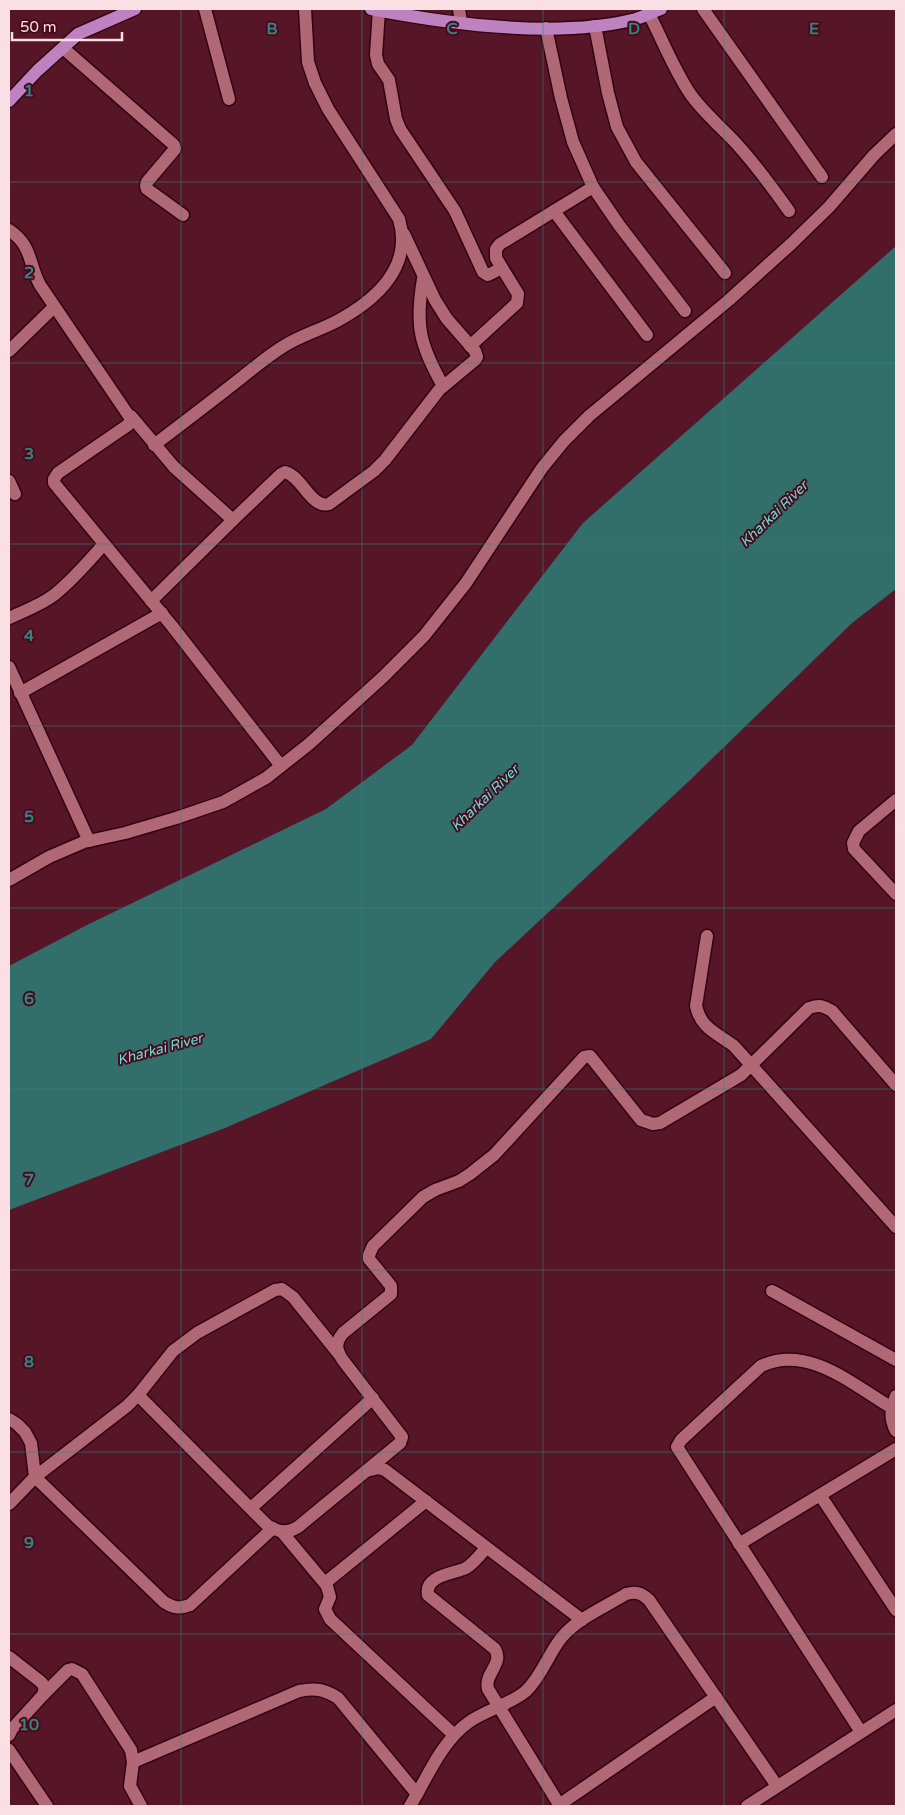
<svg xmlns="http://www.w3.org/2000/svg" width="905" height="1815" font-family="'Varela Round',sans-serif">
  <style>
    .water { fill: #336f6a }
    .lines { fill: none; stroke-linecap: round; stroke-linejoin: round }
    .minor-casing { stroke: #330312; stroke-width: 15 }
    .major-casing { stroke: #330312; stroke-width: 15 }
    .minor { stroke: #b16876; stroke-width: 12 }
    .major { stroke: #bd82bf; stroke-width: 12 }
    .grid { fill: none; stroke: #328680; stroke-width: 1; stroke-opacity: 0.55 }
    .labels { text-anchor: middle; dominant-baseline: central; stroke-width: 4; stroke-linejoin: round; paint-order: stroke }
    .water-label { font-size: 14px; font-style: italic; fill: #64e1d7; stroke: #4b091e }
    .grid-label { font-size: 16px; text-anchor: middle; font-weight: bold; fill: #328680; stroke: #4b091e; stroke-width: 4; stroke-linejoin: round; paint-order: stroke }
  </style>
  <rect width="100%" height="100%" fill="#571628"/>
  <!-- water -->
  <path class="water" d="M 896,246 L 896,589 L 852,623 L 688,782 L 495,962 L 431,1039 L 225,1128 L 9,1210 L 9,966 L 87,925 L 326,809 L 412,745 L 583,523 Z"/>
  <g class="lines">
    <!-- minor casing -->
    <g class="minor-casing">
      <g id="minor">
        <path d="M 205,9 L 229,99"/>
        <path d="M 459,9 L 461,22"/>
        <path d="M 703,9 L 822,177"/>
        <path d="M 379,10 L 376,55 L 378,64 L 389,80 L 396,119 L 400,129 L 455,211 L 483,272 L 488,275 L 502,268"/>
        <path d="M 649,14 C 663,41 674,70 691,95 C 704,113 720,126 735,142 C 755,164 772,187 789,211"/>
        <path d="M 595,26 L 608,93 L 617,127 L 636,162 L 725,273"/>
        <path d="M 546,28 L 561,98 L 573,142 L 593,187 L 619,225 L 685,311"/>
        <path d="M 63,48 L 174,145 L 175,149 L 147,182 L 146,186 L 147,189 L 183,215"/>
        <path d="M 554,211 L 647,335"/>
        <path d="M 9,230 C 33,246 28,263 40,285 L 131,419 L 128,425 L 58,473 L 54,479 L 54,483 L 172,626 L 281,766"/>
        <path d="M 423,279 C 415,326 420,345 443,386"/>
        <path d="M 470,346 L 517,303 L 518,294 L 496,258 L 496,249 L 500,244 L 593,187"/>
        <path d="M 9,351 L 54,307"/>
        <path d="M 131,416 L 174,467 L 233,520 L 151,601"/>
        <path d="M 154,445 C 183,423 212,401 241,378 C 255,367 269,355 284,346 C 301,335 321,330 339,320 C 377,299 413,266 399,219 L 328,109 L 315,83 L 308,62 L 305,9"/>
        <path d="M 9,481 L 15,494"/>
        <path d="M 233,520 L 281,474 L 285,472 C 302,476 311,509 329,504 L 374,471 L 385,460 L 439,390 L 475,360 L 477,357 L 475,351 L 447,319 L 435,300 L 404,234"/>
        <path d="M 9,618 C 24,611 41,605 54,595 C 73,580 88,562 104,544"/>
        <path d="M 9,667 L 89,841"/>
        <path d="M 20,693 L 162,613"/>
        <path d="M 896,800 L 859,831 L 853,843 L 854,849 L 896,894"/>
        <path d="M 9,880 L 49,857 L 84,842 L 125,833 L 176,818 L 223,802 L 266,778 L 309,744 L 383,677 L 424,636 L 466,583 L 542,468 L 564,441 L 589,416 L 729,300 L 791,244 L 829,207 L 874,155 L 896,134"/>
        <path d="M 707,936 L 696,1006 C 701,1029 717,1033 734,1046 L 896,1227"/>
        <path d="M 772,1291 L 896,1360"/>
        <path d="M 138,1395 L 267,1525 C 278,1532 286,1534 298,1527 L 366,1471 L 379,1468 L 385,1470 L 582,1620"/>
        <path d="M 896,1396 C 891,1409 889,1418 896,1431"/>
        <path d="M 9,1419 L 17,1424 L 25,1432 L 31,1443 L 35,1477 L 164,1602 C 174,1608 179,1609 190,1605 L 273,1528"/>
        <path d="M 366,1471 L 400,1443 L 402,1437 L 342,1359 C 336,1349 335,1343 343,1333 L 391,1294 L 391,1286 L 369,1259 L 369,1255 L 373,1246 L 423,1197 L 435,1190 L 459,1181 L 470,1174 L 494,1155 L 584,1057 L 590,1056 L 641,1120 L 653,1124 L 660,1123 L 741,1075 L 809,1008 C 819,1004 823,1006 832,1011 L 896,1085"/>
        <path d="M 820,1495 L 896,1610"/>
        <path d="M 9,1504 L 35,1477 L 127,1406 L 138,1395 L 173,1351 L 197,1333 L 275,1290 L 282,1289 L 293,1297 L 338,1353"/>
        <path d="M 251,1508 L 373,1398"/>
        <path d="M 282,1532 L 327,1586 L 330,1597 L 325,1609 L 330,1619 L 453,1734"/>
        <path d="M 739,1544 L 896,1449"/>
        <path d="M 486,1548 C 480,1555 474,1563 466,1568 C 454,1574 424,1575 428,1595 L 495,1649 C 504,1664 484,1673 488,1689 L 560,1806"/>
        <path d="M 325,1583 L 426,1501"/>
        <path d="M 9,1657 L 41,1682 C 45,1686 45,1689 43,1695 L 12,1729 L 9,1735"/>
        <path d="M 43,1695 L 68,1670 L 72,1669 L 82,1674 L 131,1750 L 133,1762 L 130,1786 L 141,1806"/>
        <path d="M 861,1732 L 677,1447 L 681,1440 L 761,1366 C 808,1344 853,1385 892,1408"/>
        <path d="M 9,1750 L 47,1806"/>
        <path d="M 133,1762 L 299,1691 C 315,1688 324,1689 338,1698 L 417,1794"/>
        <path d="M 559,1805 L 716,1697"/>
        <path d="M 410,1806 C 428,1777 440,1743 469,1722 C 486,1710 511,1704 526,1691 C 542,1676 548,1654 562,1637 C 578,1618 605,1607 626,1594 C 636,1591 641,1593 649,1600 L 777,1786"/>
        <path d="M 747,1806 L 896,1710"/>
      </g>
    </g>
    <!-- major casing -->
    <g class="major-casing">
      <g id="major">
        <path d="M 371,9 C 449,24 558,39 636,19 C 645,16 653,12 661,9"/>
        <path d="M 9,101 L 37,71 L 78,34 L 135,9"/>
      </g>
    </g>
    <!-- minor -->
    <use href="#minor" class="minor"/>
    <!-- major -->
    <use href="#major" class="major"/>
  </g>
  <!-- grid -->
  <path class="grid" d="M 181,9 L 181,1806M 362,9 L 362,1806M 543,9 L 543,1806M 724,9 L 724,1806M 9,182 L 896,182M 9,363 L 896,363M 9,544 L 896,544M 9,726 L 896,726M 9,908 L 896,908M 9,1089 L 896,1089M 9,1270 L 896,1270M 9,1452 L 896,1452M 9,1634 L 896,1634"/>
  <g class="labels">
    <!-- water labels -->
    <g class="water-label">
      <text transform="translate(774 514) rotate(-44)">Kharkai River</text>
      <text transform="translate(485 798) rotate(-44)">Kharkai River</text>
      <text transform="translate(160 1049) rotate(-15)">Kharkai River</text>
    </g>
  </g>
  <g class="grid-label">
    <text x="272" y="34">B</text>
    <text x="452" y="34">C</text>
    <text x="634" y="34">D</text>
    <text x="814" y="34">E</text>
    <text x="29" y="96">1</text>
    <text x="29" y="278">2</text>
    <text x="29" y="459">3</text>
    <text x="29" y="641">4</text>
    <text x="29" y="822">5</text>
    <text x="29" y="1004">6</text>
    <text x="29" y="1185">7</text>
    <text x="29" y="1367">8</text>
    <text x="29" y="1548">9</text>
    <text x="29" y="1730">10</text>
  </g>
  <!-- border -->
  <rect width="905" height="1815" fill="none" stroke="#fae0e4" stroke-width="20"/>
  <!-- scale -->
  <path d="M12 32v8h110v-8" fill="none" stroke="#fae0e4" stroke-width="2.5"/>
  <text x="20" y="32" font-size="15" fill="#fae0e4" stroke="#4b091e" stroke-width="4" paint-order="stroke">50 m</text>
</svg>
